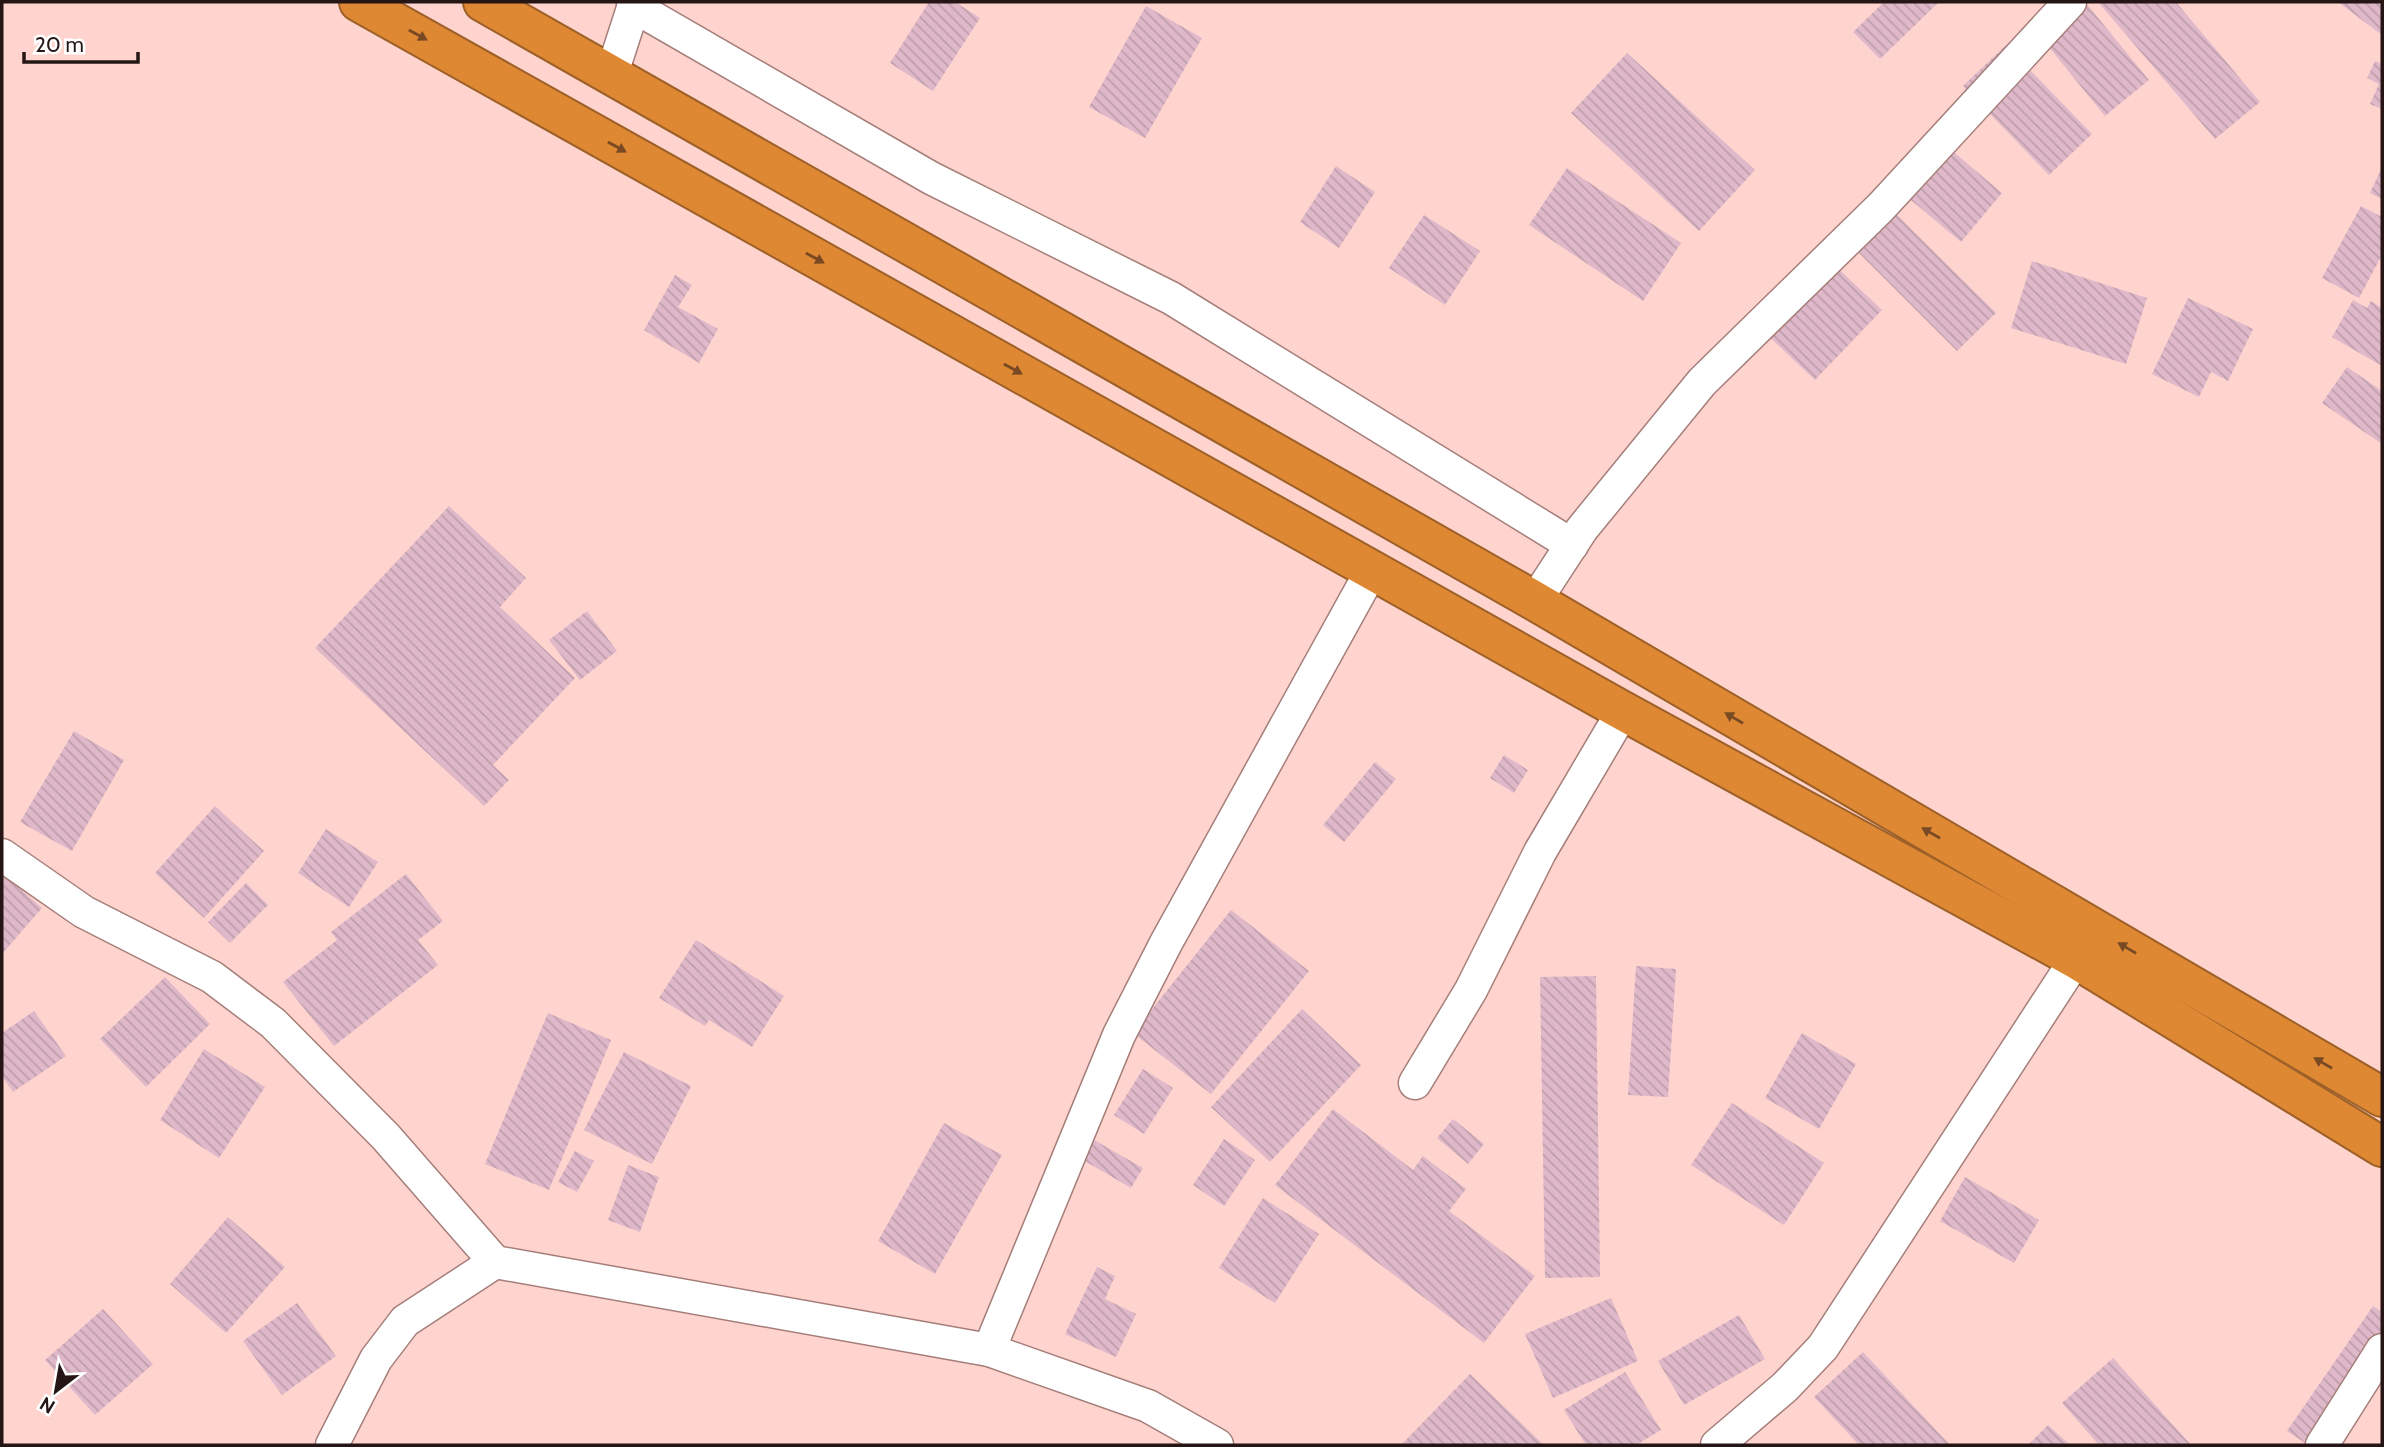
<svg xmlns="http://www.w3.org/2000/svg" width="2384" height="1447" font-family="Cabin,sans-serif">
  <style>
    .building { fill: url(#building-back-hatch) }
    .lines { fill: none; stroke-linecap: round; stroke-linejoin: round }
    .street-casing { stroke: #a57e7a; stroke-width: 35 }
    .highway-casing { stroke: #9d6028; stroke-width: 42 }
    .street { stroke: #fff; stroke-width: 32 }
    .highway { stroke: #de8833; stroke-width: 38 }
    .oneway { fill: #784922 }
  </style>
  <defs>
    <pattern id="building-back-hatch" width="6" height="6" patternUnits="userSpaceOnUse" patternTransform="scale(1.75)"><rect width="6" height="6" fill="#dfb9c9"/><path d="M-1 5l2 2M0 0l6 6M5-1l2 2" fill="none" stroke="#bf9eac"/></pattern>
  </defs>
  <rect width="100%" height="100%" fill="#ffd4cf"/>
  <!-- building -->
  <g class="building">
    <path d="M 929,2 L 955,2 L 980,18 L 933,91 L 890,63 Z"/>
    <path d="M 1884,2 L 1939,2 L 1880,59 L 1853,32 Z"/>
    <path d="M 2080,2 L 2085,2 L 2149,80 L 2105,116 L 2039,35 Z"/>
    <path d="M 2098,2 L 2176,2 L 2260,102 L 2215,139 Z"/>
    <path d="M 2338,2 L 2382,2 L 2382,35 Z"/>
    <path d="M 1146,6 L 1202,38 L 1145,138 L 1089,107 Z"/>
    <path d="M 2006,45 L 2092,134 L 2049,175 L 1963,86 Z"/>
    <path d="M 1627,53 L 1755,170 L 1699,231 L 1571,113 Z"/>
    <path d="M 2375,61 L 2382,64 L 2382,109 L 2370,104 L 2379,84 L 2367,78 Z"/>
    <path d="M 1936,137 L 2002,193 L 1961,242 L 1894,186 Z"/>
    <path d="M 1336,166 L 1375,192 L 1339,248 L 1300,222 Z"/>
    <path d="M 2382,167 L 2382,199 L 2370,193 Z"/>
    <path d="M 1567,168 L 1681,243 L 1643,301 L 1529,225 Z"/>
    <path d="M 1884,202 L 1996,313 L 1957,351 L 1846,240 Z"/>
    <path d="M 2361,206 L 2382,217 L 2382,255 L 2359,298 L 2322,278 Z"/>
    <path d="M 1424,215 L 1480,251 L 1445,305 L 1389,268 Z"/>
    <path d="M 1827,258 L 1882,310 L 1815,380 L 1760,328 Z"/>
    <path d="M 2032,261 L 2147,298 L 2126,364 L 2011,328 Z"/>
    <path d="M 675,275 L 692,285 L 678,307 L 718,329 L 699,363 L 644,330 Z"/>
    <path d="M 2188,298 L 2253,329 L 2228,381 L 2211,372 L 2199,397 L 2152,374 Z"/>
    <path d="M 2353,300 L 2367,308 L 2371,301 L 2382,308 L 2382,366 L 2332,337 Z"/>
    <path d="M 2347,367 L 2382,391 L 2382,444 L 2322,403 Z"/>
    <path d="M 449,506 L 526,578 L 500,607 L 575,678 L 493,765 L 509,780 L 484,806 L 315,648 Z"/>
    <path d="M 587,611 L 617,651 L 580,680 L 549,640 Z"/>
    <path d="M 74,731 L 124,760 L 72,851 L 20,822 Z"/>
    <path d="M 1504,755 L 1528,770 L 1514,793 L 1490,778 Z"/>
    <path d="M 1375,762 L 1396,779 L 1344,842 L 1323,825 Z"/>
    <path d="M 215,806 L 264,851 L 204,918 L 155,873 Z"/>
    <path d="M 326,829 L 378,862 L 349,907 L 298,873 Z"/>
    <path d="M 2,873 L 42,908 L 2,954 Z"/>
    <path d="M 406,874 L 443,921 L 418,940 L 438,965 L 334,1046 L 283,982 L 337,940 L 331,932 Z"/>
    <path d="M 246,883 L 268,905 L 230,943 L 208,922 Z"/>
    <path d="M 1231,910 L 1309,971 L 1211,1094 L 1133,1033 Z"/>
    <path d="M 696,940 L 784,996 L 752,1047 L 709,1020 L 705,1026 L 659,998 Z"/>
    <path d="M 1636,966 L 1676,969 L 1668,1097 L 1628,1095 Z"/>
    <path d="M 1596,976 L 1600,1277 L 1545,1278 L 1540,977 Z"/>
    <path d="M 165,977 L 210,1024 L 146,1087 L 100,1039 Z"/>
    <path d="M 1302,1009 L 1361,1065 L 1270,1162 L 1211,1107 Z"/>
    <path d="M 34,1011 L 66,1056 L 13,1092 L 2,1076 L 2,1033 Z"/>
    <path d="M 548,1013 L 611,1040 L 549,1190 L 485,1164 Z"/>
    <path d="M 1802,1033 L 1856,1064 L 1819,1129 L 1765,1098 Z"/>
    <path d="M 204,1049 L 265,1087 L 219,1158 L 160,1120 Z"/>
    <path d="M 624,1052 L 691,1086 L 652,1164 L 584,1130 Z"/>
    <path d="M 1143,1069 L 1173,1088 L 1144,1134 L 1114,1115 Z"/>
    <path d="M 1732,1103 L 1824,1163 L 1784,1225 L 1691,1165 Z"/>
    <path d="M 1333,1109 L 1413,1170 L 1423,1156 L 1466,1189 L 1449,1211 L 1535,1276 L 1484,1343 L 1275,1185 Z"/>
    <path d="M 1453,1119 L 1484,1144 L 1468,1164 L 1437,1138 Z"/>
    <path d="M 944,1123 L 1002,1155 L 935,1274 L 878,1241 Z"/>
    <path d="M 1224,1139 L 1255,1160 L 1224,1206 L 1193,1185 Z"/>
    <path d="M 1094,1140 L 1143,1168 L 1131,1188 L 1083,1160 Z"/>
    <path d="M 575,1151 L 594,1161 L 577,1192 L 558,1182 Z"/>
    <path d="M 628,1165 L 659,1177 L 640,1232 L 608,1220 Z"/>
    <path d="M 1965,1177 L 2039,1220 L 2014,1263 L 1940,1221 Z"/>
    <path d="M 1263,1198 L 1319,1234 L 1275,1303 L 1219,1268 Z"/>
    <path d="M 228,1217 L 285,1267 L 226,1333 L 170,1284 Z"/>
    <path d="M 1097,1267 L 1115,1276 L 1105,1299 L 1136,1314 L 1116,1357 L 1065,1334 Z"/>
    <path d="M 1611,1298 L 1638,1361 L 1553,1398 L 1525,1334 Z"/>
    <path d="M 297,1303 L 336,1356 L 282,1395 L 243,1341 Z"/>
    <path d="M 2373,1306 L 2382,1312 L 2382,1372 L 2308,1445 L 2287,1431 Z"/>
    <path d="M 103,1309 L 153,1364 L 95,1415 L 45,1360 Z"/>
    <path d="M 1739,1315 L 1765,1359 L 1684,1405 L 1658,1361 Z"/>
    <path d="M 1863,1352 L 1950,1445 L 1859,1445 L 1814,1397 Z"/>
    <path d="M 2113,1358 L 2191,1445 L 2099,1445 L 2062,1403 Z"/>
    <path d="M 1625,1372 L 1661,1430 L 1636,1445 L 1586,1445 L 1564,1410 Z"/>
    <path d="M 1470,1374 L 1544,1445 L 1401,1445 Z"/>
    <path d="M 2048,1425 L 2070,1445 L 2028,1445 Z"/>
  </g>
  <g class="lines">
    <!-- street casing -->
    <g class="street-casing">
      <g id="street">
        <path d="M 633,6 L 931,178 L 1171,298 L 1572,545"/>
        <path d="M 612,73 L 635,2"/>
        <path d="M 1535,601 L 1582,529 L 1702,382 L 1881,207 L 2070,2"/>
        <path d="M 2,855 L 84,912 L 212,977 L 273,1023 L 386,1137 L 495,1262"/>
        <path d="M 1415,1083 L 1471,990 L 1540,852 L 1623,711"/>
        <path d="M 989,1350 L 1119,1035 L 1166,943 L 1372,570"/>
        <path d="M 332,1445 L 376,1359 L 405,1321 L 495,1262 L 989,1350 L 1148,1406 L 1217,1445"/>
        <path d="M 1717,1445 L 1785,1387 L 1823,1347 L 2076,959"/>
        <path d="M 2322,1445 L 2382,1350"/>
      </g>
    </g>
    <!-- highway casing -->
    <g class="highway-casing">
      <g id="highway">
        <path d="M 359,2 L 1623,711 L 2076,959 L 2382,1147"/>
        <path d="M 483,2 L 1535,601 L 2382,1097"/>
      </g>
    </g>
    <!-- street -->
    <use href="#street" class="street"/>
    <!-- highway -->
    <use href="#highway" class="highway"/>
  </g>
  <!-- one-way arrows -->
  <defs><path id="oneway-solid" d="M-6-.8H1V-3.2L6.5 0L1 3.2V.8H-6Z" transform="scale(1.75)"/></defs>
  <g class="oneway">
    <use href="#oneway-solid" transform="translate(418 35) rotate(29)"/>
    <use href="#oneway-solid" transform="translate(617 147) rotate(29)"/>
    <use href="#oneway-solid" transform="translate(815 258) rotate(29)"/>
    <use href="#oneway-solid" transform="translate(1013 369) rotate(29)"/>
    <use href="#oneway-solid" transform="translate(1734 718) rotate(-150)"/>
    <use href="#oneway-solid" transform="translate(1931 833) rotate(-150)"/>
    <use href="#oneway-solid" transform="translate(2127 948) rotate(-150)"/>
    <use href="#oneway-solid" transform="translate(2323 1063) rotate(-150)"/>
  </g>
  <!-- border -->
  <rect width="2384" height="1447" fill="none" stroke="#251615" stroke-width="7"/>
  <!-- north arrow -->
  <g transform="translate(56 1391) rotate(211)" stroke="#ffffff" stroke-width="5" paint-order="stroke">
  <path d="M0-5L12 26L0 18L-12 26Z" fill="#251615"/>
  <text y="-10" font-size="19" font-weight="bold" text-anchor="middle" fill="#251615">N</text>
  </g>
  <!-- scale -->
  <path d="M24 52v10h114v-10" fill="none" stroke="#251615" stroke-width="3.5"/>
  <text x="35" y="52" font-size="21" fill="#251615" stroke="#ffffff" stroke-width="5" paint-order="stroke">20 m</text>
</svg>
